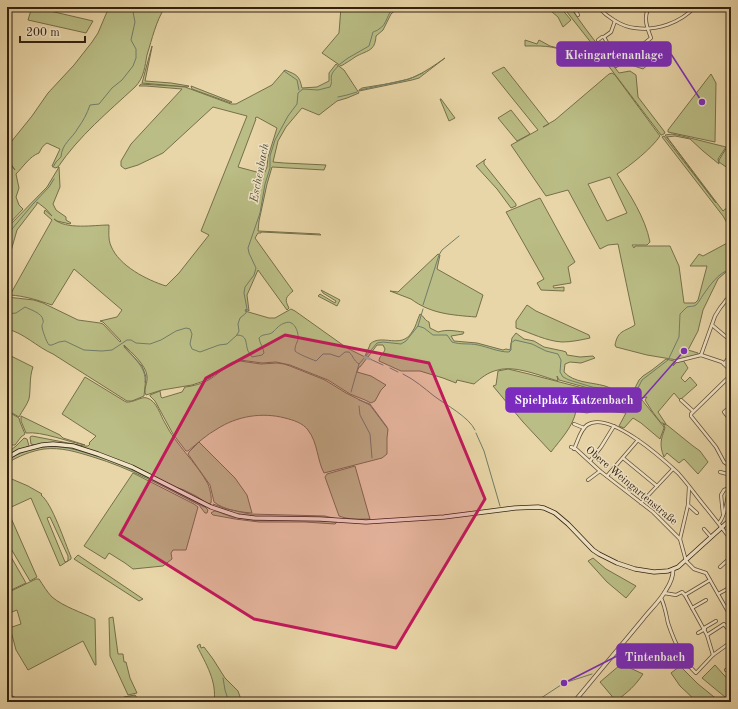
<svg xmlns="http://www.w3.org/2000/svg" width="738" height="709" font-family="'Old Standard TT',serif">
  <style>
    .green { fill: #babd85; stroke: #766f4a; fill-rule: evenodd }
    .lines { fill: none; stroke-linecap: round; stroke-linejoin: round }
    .stream { stroke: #707d68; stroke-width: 1 }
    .canal { stroke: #99baa3; stroke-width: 2.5 }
    .minor-casing { stroke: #604e36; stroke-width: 4 }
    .tertiary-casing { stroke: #604e36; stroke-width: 4.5 }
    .secondary-casing { stroke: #322110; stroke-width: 5 }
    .minor { stroke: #f1e4c6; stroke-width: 2.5 }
    .tertiary { stroke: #f1e4c6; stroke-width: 3 }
    .secondary { stroke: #f1e4c6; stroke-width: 3.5 }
    .marked { fill: #c2185b; fill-opacity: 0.2; stroke: #c2185b; stroke-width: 3; stroke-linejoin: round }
    .labels { text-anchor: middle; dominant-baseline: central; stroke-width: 3; stroke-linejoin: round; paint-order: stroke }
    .street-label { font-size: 11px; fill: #322110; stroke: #f1e4c6 }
    .water-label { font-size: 12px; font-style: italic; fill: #514f3c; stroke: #f1e4c6 }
    .leader { fill: none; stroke: #7b2cbf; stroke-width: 1.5 }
    .callout-dot { fill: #7b2cbf; stroke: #f1e4c6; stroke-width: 1.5 }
    .callout { fill: #7b2cbf; stroke: #7b2cbf; stroke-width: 1.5 }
    .callout-label { font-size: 12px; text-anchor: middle; font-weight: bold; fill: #fff }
  </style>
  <rect width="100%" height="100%" fill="#e9d6a8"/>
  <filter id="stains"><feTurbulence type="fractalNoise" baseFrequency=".005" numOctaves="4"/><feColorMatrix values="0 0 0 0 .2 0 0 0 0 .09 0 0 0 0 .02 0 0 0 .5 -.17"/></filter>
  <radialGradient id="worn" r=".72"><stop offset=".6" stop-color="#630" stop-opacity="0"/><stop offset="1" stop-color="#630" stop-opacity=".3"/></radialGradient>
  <!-- green -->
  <g class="green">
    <path d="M 32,7 L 33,7 L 93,21 L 86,33 L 28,20 Z"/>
    <path d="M 109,7 L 165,7 C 156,21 152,39 147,55 C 145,66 144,78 135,87 C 108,112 79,136 58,167 L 55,168 L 52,166 L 60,149 L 47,143 C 43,145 41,149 39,153 C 30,156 23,167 16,174 L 19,188 L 16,197 L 19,205 L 23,209 L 7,226 L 7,160 L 15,170 L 7,158 L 7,147 L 32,116 L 48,93 L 74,65 L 92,42 L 98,33 Z"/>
    <path d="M 341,7 L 399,7 L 391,14 L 383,30 L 376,36 C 375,52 367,50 355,57 C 351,60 346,63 341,66 L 322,53 L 339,33 Z"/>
    <path d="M 546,7 L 560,7 L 571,20 L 563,27 L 558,17 Z"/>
    <path d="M 563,7 L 570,7 L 585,28 L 619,73 L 630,71 L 636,75 L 638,97 L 664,131 L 665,133 L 662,135 L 661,135 L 607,64 L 607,63 Z"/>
    <path d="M 525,40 L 537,44 L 539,40 L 550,46 L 562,49 L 565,52 C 554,45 538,46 525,46 Z"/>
    <path d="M 152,46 L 152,47 L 145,81 L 171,83 L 189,86 L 188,87 L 142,83 Z"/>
    <path d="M 654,49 L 657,57 L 643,69 L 631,65 Z"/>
    <path d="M 445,58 L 419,78 L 412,80 L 359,91 L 359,90 L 362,88 C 378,85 399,83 414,77 C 425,72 435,65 445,58 Z"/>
    <path d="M 336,64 L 344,70 L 359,93 L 347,98 L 337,101 L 319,115 L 302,108 L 286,127 L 278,141 L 273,162 L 284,163 L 326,165 L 324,170 L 272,167 L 267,184 L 259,221 L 258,231 L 320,234 L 321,235 L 261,232 L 261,233 L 258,233 L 255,238 L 293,291 C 286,297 284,299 289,308 L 287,310 L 258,270 L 247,295 L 249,311 L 246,309 L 245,311 L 269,318 L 275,318 L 291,309 L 295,311 L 347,348 L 367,358 L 360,367 L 359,367 L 357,372 L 371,376 L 386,385 L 381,390 L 375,401 L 371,403 L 365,400 L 350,394 L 328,380 L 290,365 L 276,362 L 262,363 L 240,360 L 233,362 L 227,365 L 210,378 L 201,382 L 192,385 L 162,390 L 146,395 C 143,389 148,383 147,376 C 146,365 131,352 124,345 L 124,346 L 142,366 L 144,371 L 146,377 L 144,396 L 132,401 L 127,401 L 53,354 C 37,347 24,333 7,329 L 7,297 L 34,300 L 43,303 L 78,320 L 100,323 L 103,324 L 120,342 L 121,341 L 103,322 L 100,321 L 117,317 L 122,310 L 74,269 L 52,305 C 37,300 25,296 10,295 L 52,220 L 44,213 L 45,210 L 52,216 L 46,209 L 37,202 L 37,204 L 17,230 L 11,251 L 7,258 L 7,228 L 47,187 L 59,167 L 60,187 L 53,204 L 56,210 L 66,217 L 66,220 L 71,223 L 70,224 L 57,221 L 54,219 C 66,230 94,225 109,225 C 109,232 108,239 111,246 C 119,266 147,280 166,286 L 179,273 L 209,235 L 201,231 L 247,116 L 213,107 L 163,153 L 138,165 L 125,169 L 121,166 L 121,161 L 131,144 L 182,89 L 146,86 L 139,86 L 141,84 L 173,86 L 185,87 L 231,104 L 236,104 L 272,85 L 285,70 C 297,75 299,75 302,88 L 317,87 L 329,81 L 329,73 ZM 257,117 L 277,128 L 268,157 L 267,167 L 264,174 L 238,167 L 256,119 L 255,118 Z"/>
    <path d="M 504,67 L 549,124 L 543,127 L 555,120 L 609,74 L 612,73 L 615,75 L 660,136 C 652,148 630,166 617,174 C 630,195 645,217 650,242 L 647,245 L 632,245 L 634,248 L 635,246 L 670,246 L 679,266 L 684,303 L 695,303 L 698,300 L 707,266 L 690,266 L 699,254 L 703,256 L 731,241 L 731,271 L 726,272 L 718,279 L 703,310 L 698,331 L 688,350 L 698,353 L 698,355 L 677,360 L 647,355 L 616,347 L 615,345 C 618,330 624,332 635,325 L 618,244 L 608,245 L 600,249 L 568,190 L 546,196 L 511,145 L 538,130 L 492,73 ZM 610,177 L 627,213 L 607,221 L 588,184 Z"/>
    <path d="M 711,74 L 716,83 L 715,142 L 668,132 L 668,130 Z"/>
    <path d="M 191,86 L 232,102 L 231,103 L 192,89 Z"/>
    <path d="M 440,99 L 441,99 L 455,118 L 449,121 Z"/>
    <path d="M 511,110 L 530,134 L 517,141 L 498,118 Z"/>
    <path d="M 672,134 L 682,136 L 726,147 L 718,159 L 719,164 L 703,151 L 690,139 L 675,136 L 667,137 L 723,211 L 731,204 L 731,230 L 723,216 L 662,137 L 664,136 L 716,203 L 665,135 Z"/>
    <path d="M 727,147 L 731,147 L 731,173 L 729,169 L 719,162 L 719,160 Z"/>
    <path d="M 486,159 L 484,161 L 484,164 L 516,204 L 516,206 L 511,208 L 497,189 L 476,166 Z"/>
    <path d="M 540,198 L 575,262 L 568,267 L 571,283 L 553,286 L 554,288 L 564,287 L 564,291 L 541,290 L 537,283 L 544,279 L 506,212 Z"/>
    <path d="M 438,254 L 440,255 L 437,269 L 483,295 L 476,317 C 452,315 431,314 411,299 L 390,291 L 398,292 Z"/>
    <path d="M 321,290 L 340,300 L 337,306 L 318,296 L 320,294 L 335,303 L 336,301 L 323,293 Z"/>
    <path d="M 527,305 L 536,311 L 589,335 L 590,338 C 581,340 571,342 562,342 C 546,341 531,333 516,328 L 516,321 Z"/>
    <path d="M 420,314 C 424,316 424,320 429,322 L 430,328 L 438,332 C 448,329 454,331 464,332 L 463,334 L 451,336 L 454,341 L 477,343 L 503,350 L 506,349 L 510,350 L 512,338 L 516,333 L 524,339 L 534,341 L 544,347 L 563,351 L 566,352 L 567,355 L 580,357 L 593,356 L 595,358 L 581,363 L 570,362 L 565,364 L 564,372 C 574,383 591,382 605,386 C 614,389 622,394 632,394 L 639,380 L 643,376 L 652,370 L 666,359 L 674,361 L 675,362 L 673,366 L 677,362 L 683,360 L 688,368 L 681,378 L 685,382 L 690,377 L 697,385 L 680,400 L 674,393 L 658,412 L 666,424 L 663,424 L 667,425 L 693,446 L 700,451 L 708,462 L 698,474 L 684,459 L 679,463 L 667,453 L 664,457 C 659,445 661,439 665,428 L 663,423 L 661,423 L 652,411 L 645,400 L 647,397 L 633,399 L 633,398 L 625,398 L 559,380 L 557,376 L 558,381 C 541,376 515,365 498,370 C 488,372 481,378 474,384 L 457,380 L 456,383 L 443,378 L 420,371 L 401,371 L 379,361 C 379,356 384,354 385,349 L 383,345 L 377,345 L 368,357 L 365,356 L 370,345 L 370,344 C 382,333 401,350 412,332 C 416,327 417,320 420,314 Z"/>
    <path d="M 7,354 L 33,367 C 29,378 31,388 29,399 C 27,405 22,411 19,417 L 7,410 Z"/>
    <path d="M 240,361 L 261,364 L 277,363 L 284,364 L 290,366 L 325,380 L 346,393 L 370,405 L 388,429 L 387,438 L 387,454 L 382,458 L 324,473 C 317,460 318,443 308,430 C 303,423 293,420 285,418 C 262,412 237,416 217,429 C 206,435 198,443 188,451 L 186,451 L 173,434 L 155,401 L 150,396 L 150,395 L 160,391 L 161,397 L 162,398 L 182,392 L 185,387 C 193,386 202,384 210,379 C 220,373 227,364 240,361 Z"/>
    <path d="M 508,369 L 529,374 L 621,398 L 628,400 L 642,400 L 664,427 L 664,428 L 660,439 L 641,423 L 633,418 L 624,428 L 619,426 L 626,413 L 598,410 L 587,413 L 576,411 C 573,427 560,440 551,452 L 523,422 L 493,386 L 496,385 L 498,371 Z"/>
    <path d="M 85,377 L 126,402 C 133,403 142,396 147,398 C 157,401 160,415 165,423 C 176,445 196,462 208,484 C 210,490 212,497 211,503 L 208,504 L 196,496 L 184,490 L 169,485 L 150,475 L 76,446 L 34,445 L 31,444 L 30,437 L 32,436 L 84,446 L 88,446 L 90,444 L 89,443 L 96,436 L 62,414 Z"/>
    <path d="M 7,411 L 19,418 L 20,422 L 25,434 L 21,437 L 15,445 L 7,445 Z"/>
    <path d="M 21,416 L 60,435 L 63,438 L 85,445 C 68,442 42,431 26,433 L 21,421 Z"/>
    <path d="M 24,438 L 27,439 L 29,446 L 7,456 L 7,453 L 16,446 Z"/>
    <path d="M 199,442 L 235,478 L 247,495 L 252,513 C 239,512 224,510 214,502 L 210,485 L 188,454 L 189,452 Z"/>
    <path d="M 51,445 L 69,447 L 80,450 L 122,464 L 153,479 L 204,506 L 208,510 L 207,513 L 205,513 L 199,505 C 164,487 130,468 93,457 C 77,452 61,447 44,449 C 31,451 19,456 7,463 L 7,459 C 21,450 35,448 51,445 Z"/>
    <path d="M 355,466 L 370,519 C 360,519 349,520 339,516 L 325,477 L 327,474 Z"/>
    <path d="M 133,473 L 194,504 L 198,507 L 186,550 L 173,550 L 171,553 L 172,559 L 163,566 L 133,569 L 125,563 L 109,553 L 105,559 L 84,546 Z"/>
    <path d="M 7,477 L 28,486 L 42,494 L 41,495 C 52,503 65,543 71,557 L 71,559 L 60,566 L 31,498 L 7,509 ZM 50,517 L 68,556 L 68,561 L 65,562 L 47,518 Z"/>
    <path d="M 213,504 L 227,509 L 250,514 L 325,516 L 337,519 C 321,518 305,518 290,518 C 264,518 237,518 213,506 Z"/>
    <path d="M 7,509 L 37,577 L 30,581 L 10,547 L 7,549 Z"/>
    <path d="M 214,511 L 216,511 L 232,517 L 254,520 L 311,520 L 337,522 L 335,524 L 305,522 L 259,522 L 235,519 L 213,515 L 211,513 Z"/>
    <path d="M 7,550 L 26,583 L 7,592 L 7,575 L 10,573 L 7,573 Z"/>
    <path d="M 78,555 L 143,599 L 139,601 L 74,559 Z"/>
    <path d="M 593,558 L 606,569 L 636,586 L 626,598 L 607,582 L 588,561 Z"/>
    <path d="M 36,579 L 39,579 C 43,585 47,592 52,597 C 64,607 81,612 95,619 L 96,665 L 95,665 L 83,641 L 28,670 L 16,650 L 12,635 L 9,628 L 21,624 L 17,610 L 7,614 L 7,593 Z"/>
    <path d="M 113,617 L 118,654 L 123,654 L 124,662 L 126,662 L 130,678 L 137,693 L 128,695 L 110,656 L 109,618 Z"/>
    <path d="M 200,644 L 201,648 L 204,647 L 213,659 L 225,678 L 238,691 L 242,702 L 214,702 C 217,681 206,664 197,646 Z"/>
    <path d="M 625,658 L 628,667 L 643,674 C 635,686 628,692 616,701 L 600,682 L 620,665 Z"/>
    <path d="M 715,665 L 731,683 L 731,693 L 725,697 L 702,678 Z"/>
    <path d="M 680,666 L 698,684 L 719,701 L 717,702 L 698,702 L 696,701 L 680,686 L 671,673 Z"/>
    <path d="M 7,691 L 9,694 L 23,702 L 7,702 Z"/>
    <path d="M 135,695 L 140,702 L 114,702 L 124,697 Z"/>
  </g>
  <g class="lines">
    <!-- stream -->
    <g class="stream">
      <path d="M 340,64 L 348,58 L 369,46 L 373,32 C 375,31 377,31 379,29 C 387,25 387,13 394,7"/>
      <path d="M 284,71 L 297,80 L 299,90"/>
      <path d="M 360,90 L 409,79 L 423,73"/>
      <path d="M 338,97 L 347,95 L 357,92"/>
      <path d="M 53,167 L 56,162 L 61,157 C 62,143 72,139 78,128 C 83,121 87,114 90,105 L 99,104 L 112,88 L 122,80 L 133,66 L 136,58 L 136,49 L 131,40 L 135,22 L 132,7"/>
      <path d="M 731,168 L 731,171"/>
      <path d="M 7,244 L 12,229 L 33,204 L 49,187 L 54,179"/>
      <path d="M 423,305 L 439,255 L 442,250 L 459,236"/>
      <path d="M 7,314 L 16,313 L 25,307 C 31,310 42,313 43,320 C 44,324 42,322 42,327 C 43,332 46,341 49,345 L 52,345 L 59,342 L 65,341 L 84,350 L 102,351 L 112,350 L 127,340 L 131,340 L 136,343 L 150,344 L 161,340 L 176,331 L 186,328 L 190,329 L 192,334 L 190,344 L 192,349 L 200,352 L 219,345 L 227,344 L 237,335 L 239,331 L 238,324 L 240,318 L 246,313 L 247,309 L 244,293 L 245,287 L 254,275 L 256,268 L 249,253 L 248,248 L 260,213 L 265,184 L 270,168 L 270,156 L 275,140 L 288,116 L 297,104 L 298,93 L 303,89 L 318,90 L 330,87 C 333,81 330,79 332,74 C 333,71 336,69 338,66"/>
      <path d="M 418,326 L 423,309"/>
      <path d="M 237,335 C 248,335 245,343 248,351 C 249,353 251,355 252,357 L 262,355 L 264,353 C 263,347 260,344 259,338 C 263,333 268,336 273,332 C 276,329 280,324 285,323 C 294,319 299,332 298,339 C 297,344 295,344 295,351 C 298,354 311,359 316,361 L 323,354 L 330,354 L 339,357 L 345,352 L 349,352 C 354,357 353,360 359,364 L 377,343 L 383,342 L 401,344 L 406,341 L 418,326 L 424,328 L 433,335 L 447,335 L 452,342 C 461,345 469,343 478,345 C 488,347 498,352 509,352 L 511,350 L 511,343 L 515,340 L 532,344 L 546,351 L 558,354 L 561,360 L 560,372 L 563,377 L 569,380 L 592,387 L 607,389 L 626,397 L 633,396 L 635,394 L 642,380 L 668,360 L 670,356 L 679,337 L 680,314 L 687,307 C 690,306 693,307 696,305 C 699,302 701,298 703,295 C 710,285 719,272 731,269"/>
      <path d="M 124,347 C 133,357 147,368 145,382"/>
      <path d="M 370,359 L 383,365"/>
      <path d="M 390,368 L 398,372"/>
      <path d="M 403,374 C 415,380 424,388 434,396 C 446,405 469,417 475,430"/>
      <path d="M 351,392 L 359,364"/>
      <path d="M 359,400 L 370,404 L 387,427"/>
      <path d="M 359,406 L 360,415 L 370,434 L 372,458"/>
      <path d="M 476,433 L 484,451 L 500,506"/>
      <path d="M 36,448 C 44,447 52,446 60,447 C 72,448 83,452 93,455 C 133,467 168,489 204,507"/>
      <path d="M 7,460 L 16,455 L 29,450"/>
      <path d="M 223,678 L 225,690 L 229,702"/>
      <path d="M 535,702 L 564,683 L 592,674"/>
    </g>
    <!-- canal -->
    <path class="canal" d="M 365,357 L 370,359"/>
    <!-- minor casing -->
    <g class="minor-casing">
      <g id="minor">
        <path d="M 573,7 L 578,15"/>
        <path d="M 598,7 C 607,17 622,27 635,28 C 657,31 680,23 695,7"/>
        <path d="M 604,37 L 610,48 L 630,54"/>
        <path d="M 598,40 L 602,37 L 604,37 L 611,32 L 615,21"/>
        <path d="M 616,66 L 651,38 C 647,27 643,18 649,7"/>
        <path d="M 726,300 L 731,304"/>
        <path d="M 712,325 L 731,341"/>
        <path d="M 701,355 L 715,316 L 720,308 L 731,294"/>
        <path d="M 677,361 L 701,355 L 722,362 L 731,371"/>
        <path d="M 724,364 L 731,354"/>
        <path d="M 728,397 L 731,401"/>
        <path d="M 681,400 L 693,411"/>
        <path d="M 728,417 L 724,412 L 731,406"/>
        <path d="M 574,424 L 584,428"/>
        <path d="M 571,447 L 576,449 L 600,471 L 653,512 L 680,539 L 686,561 L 694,569 L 706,573 L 731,617"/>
        <path d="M 574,449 C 578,441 580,430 587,425 C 609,410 663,459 678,473 C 688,484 697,497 707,509 C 715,519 723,529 731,540"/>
        <path d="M 623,458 L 657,486"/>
        <path d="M 590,461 L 601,447 L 614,426"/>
        <path d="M 720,472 L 731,475"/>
        <path d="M 607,476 L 638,440"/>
        <path d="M 588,480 L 600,471"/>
        <path d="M 641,503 L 673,469"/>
        <path d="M 688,505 L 697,513"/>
        <path d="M 723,514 L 721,495 L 724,490 L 728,488"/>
        <path d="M 719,523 C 727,514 730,481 731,467 L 724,462 L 716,447 L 691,416 L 691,414 L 731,375"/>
        <path d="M 704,529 L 711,537"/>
        <path d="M 680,539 L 688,505 L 689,487"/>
        <path d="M 720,567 L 731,557"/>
        <path d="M 664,593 L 676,595 L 682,592 L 685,595 L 707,635 L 713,655"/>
        <path d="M 718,594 L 731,587"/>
        <path d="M 685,595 L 710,580"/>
        <path d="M 661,598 C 665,606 666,614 668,623 C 674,641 682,660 696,673 L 713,655 L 731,642"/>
        <path d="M 692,608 L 706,600"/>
        <path d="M 704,628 L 716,621"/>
        <path d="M 698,633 L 705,629"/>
        <path d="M 707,635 L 724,624 L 731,633"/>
        <path d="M 726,670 L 731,667"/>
      </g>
    </g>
    <!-- tertiary casing -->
    <g class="tertiary-casing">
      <path id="tertiary" d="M 574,702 C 597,674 620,647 643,619 C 651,609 660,601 666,590 C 670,584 673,577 673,570"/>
    </g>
    <!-- secondary casing -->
    <g class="secondary-casing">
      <path id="secondary" d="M 7,458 L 19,451 L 42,445 L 53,444 L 73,446 L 98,454 L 132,467 L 211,507 L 238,516 L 254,518 L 320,519 L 366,522 L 444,517 L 515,508 L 538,507 L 544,508 L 555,513 L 568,524 L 593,550 L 599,554 L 617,563 L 635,569 L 654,572 L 668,571 L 678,567 L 731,519"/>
    </g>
    <!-- minor -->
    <use href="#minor" class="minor"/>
    <!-- tertiary -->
    <use href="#tertiary" class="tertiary"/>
    <!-- secondary -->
    <use href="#secondary" class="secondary"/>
  </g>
  <!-- marked area -->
  <path class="marked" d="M 285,335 L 429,363 L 485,499 L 396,648 L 254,619 L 120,535 L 206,378 Z"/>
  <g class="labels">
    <!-- street labels -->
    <g class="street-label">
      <text transform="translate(631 486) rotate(40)">Obere Weingartenstraße</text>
    </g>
    <!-- water labels -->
    <g class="water-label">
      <text transform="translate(260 173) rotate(-79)">Eschenbach</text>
    </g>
  </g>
  <!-- callouts -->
  <path class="leader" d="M702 102L671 54M684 351L641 400M564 683L617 656"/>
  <g class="callout-dot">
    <circle cx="702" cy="102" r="4"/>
    <circle cx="684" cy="351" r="4"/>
    <circle cx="564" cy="683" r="4"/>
  </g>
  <g class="callout">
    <rect x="557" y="42" width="114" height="24" rx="4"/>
    <rect x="506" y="388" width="135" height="24" rx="4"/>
    <rect x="617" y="644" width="76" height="24" rx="4"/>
  </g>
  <g class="callout-label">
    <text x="614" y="59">Kleingartenanlage</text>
    <text x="574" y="404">Spielplatz Katzenbach</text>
    <text x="655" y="661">Tintenbach</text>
  </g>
  <!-- margin -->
  <rect width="738" height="709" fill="none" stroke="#e9d6a8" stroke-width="24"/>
  <rect x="8" y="8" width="722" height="693" fill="none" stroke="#322110" stroke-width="2"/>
  <rect x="12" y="12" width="714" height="685" fill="none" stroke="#322110"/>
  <!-- scale -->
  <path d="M20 36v6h65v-6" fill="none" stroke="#322110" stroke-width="2"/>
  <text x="26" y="36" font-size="12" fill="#322110" stroke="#f1e4c6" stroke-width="3" paint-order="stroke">200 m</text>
  <rect width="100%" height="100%" filter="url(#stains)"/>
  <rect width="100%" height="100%" fill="url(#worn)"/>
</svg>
